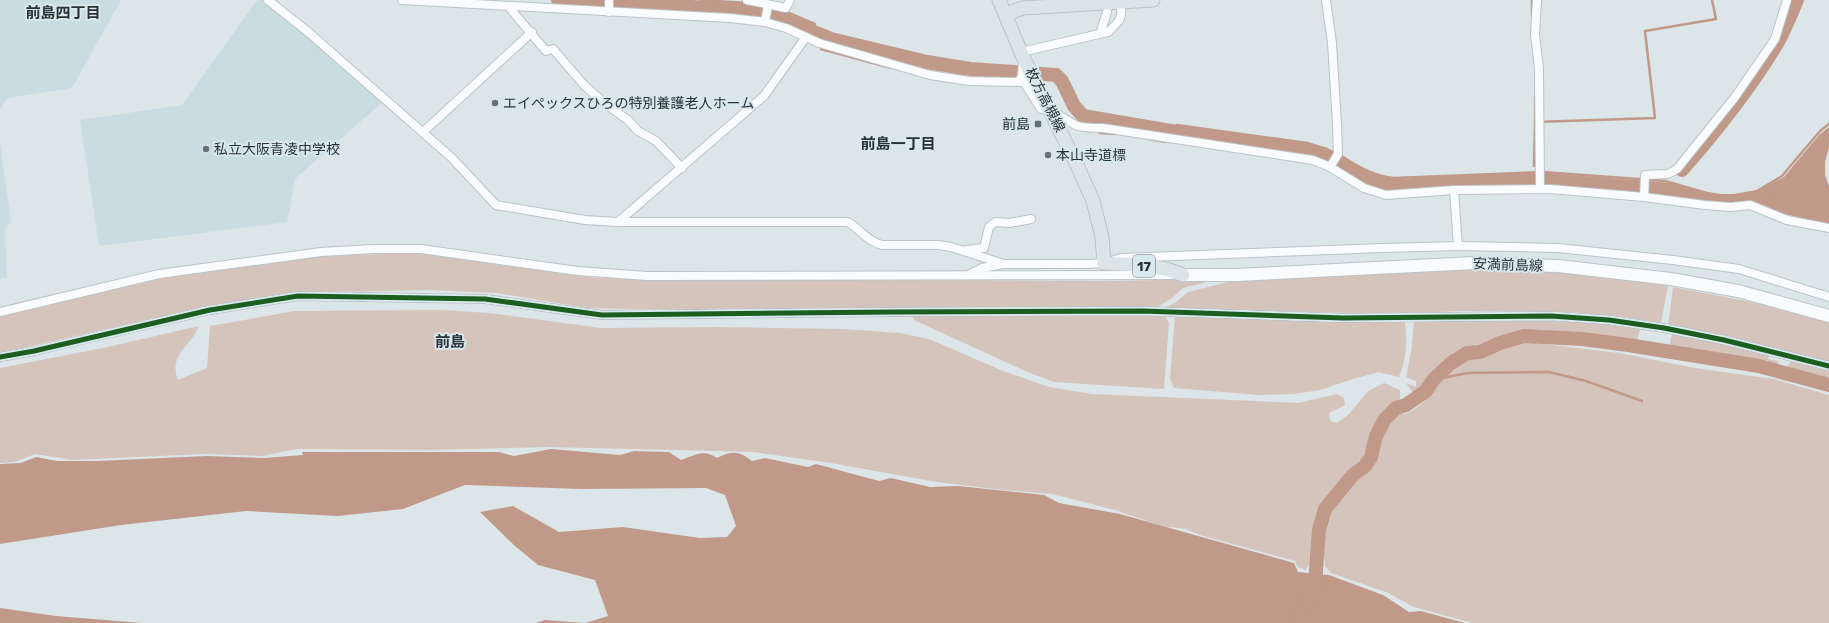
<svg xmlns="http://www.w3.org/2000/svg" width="1829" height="623" font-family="Rubik,'Noto Sans JP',sans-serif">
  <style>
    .built { fill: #c9dce2 }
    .green { fill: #d5c4bc }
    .water { fill: #c19988 }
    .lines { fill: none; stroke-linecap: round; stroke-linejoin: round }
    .stream { stroke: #c19988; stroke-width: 2.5 }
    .river { stroke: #c19988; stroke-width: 14 }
    .minor-casing { stroke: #bac3c5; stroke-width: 10 }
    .secondary-casing { stroke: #bac3c5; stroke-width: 14 }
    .primary-casing { stroke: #bcc2c3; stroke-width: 15 }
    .minor { stroke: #fafbfc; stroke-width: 8 }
    .secondary { stroke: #fafbfc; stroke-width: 12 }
    .primary { stroke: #dbe5e8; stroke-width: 13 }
    .cycleway-casing { stroke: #d7e9ee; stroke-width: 8 }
    .cycleway { stroke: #1b5e20; stroke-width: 5 }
    .poi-dot { fill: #697173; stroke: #d7e9ee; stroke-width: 1.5 }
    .labels { text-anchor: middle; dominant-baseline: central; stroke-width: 4; stroke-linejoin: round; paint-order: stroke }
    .shield { fill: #d7e9ee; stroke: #5f696c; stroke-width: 1 }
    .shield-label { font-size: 13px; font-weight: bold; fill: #2b3234 }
    .street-label { font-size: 14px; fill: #2b3234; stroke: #d7e9ee }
    .poi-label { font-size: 14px; fill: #2b3234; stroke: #d7e9ee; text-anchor: start }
    .neighbourhood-label { font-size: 15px; font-weight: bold; fill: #2b3234; stroke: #d7e9ee }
  </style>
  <rect width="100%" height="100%" fill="#dce6e9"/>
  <!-- built -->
  <g class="built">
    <path d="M 0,0 L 121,0 L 72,88 L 8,98 L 0,109 Z"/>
    <path d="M 257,0 L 263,0 L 383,102 L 295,179 L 287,222 L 99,246 L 80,120 L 182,105 Z"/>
    <path d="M 0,142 L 11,222 L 5,229 L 7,278 L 0,279 Z"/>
  </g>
  <!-- green -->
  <g class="green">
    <path d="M 417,253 L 596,278 L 1121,281 L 1223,278 L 1183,288 L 1172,298 L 1154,309 L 632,309 L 587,308 L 497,293 L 427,290 L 320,292 L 186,311 L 0,353 L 0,316 L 158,278 L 317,256 Z"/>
    <path d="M 1469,268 L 1542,269 L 1614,277 L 1668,286 L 1661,323 L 1625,317 L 1571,312 L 1463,311 L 1391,314 L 1164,308 L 1175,303 L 1188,292 L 1248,277 Z"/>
    <path d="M 1673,287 L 1751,302 L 1829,322 L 1829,362 L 1741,340 L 1668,326 Z"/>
    <path d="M 441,310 L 490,313 L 601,328 L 716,327 L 843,329 L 900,333 L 929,339 L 1003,371 L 1049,387 L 1092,394 L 1299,403 L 1337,394 L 1344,398 L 1345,405 L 1329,413 L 1330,421 L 1337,423 L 1348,415 L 1368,391 L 1384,383 L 1400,390 L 1400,402 C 1395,405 1388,408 1384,412 C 1372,424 1373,451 1361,465 C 1347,482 1325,493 1318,515 C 1314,527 1318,541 1311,551 L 1312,562 L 1305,570 L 1298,567 L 1295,561 L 1200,535 L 1186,529 L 1162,526 L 1115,510 L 1052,494 L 1004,490 L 936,482 L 831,463 L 754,452 L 550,447 L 432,450 L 297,449 L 262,456 L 205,454 L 72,460 L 35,454 L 15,462 L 0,463 L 0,368 L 103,348 L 199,326 C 191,347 168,354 178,380 L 207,368 L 210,326 L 295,311 Z"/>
    <path d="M 1165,315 L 1169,323 L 1164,389 L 1054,382 L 1025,371 L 914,320 L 912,316 Z"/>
    <path d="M 1175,316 L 1405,322 C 1407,342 1407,358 1399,377 L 1378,372 L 1343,382 L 1321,390 L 1294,394 L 1258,395 L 1174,388 L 1170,378 Z"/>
    <path d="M 1538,319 L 1591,322 L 1640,329 L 1637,342 L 1571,334 L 1523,333 L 1486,342 L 1454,352 L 1431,375 L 1422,394 L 1415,396 L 1406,383 L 1416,387 L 1416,381 L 1406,377 L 1411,353 L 1414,322 Z"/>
    <path d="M 1672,334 L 1707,340 L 1770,355 L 1768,359 L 1778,361 L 1779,367 L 1669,348 Z"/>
    <path d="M 1520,341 L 1619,353 L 1695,368 L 1774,379 L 1829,395 L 1829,623 L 1473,623 L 1414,607 L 1386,592 L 1331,573 L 1325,566 L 1323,543 L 1327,516 L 1349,484 L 1364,475 L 1375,461 L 1379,447 L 1378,435 L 1385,424 L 1398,411 L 1405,414 C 1425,406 1433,390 1444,374 C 1448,367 1456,362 1462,356 L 1482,356 Z"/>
    <path d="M 1791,361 L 1829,369 L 1829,383 L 1785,370 Z"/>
  </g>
  <!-- water -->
  <g class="water">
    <path d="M 1829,127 L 1829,147 L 1825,162 L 1825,175 L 1829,186 L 1829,224 L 1784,214 L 1751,201 L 1750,195 L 1784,177 L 1819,135 Z"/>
    <path d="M 551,449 L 620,455 L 634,451 L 669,452 L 681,460 C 696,455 703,449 717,458 C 732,450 740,451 752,461 L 765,458 L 808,467 L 816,464 L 879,481 L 891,478 L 930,487 L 958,486 L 1044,495 L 1059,503 L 1120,514 L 1294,563 L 1298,572 L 1329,575 L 1383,595 L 1409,612 L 1421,611 L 1465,623 L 536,623 L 545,620 L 585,623 L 608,616 L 595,580 L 538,565 L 515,546 L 480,512 L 513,506 L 559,532 L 623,527 L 700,538 L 727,537 L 736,526 L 725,495 L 706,488 L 582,489 L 465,485 L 403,509 L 338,516 L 246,511 L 121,525 L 0,544 L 0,464 L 21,463 L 36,457 L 57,461 L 97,461 L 207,456 L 264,458 L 303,455 L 302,452 L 499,452 L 514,456 Z"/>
    <path d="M 0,608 L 56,616 L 142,623 L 0,623 Z"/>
  </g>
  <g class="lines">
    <!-- stream -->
    <g class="stream">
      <path d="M 701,0 L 746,3"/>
      <path d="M 1532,0 L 1532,15"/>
      <path d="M 784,11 L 815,24"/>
      <path d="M 821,49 L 891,68"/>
      <path d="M 1535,122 L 1535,96"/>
      <path d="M 1177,125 L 1307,143 L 1336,153"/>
      <path d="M 1100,133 L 1117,134"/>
      <path d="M 1149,139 L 1166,142"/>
      <path d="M 1340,155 C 1359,167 1371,175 1394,178 L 1543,172 L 1665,181 L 1717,196 L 1736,196 L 1757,191 L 1782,176 L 1820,131 L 1829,124"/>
      <path d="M 1534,166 L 1535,122 L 1655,118 L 1645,31 L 1716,19 L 1712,0"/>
      <path d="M 1433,380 L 1467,373 L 1549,372 L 1586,381 L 1642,401"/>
    </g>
    <!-- river -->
    <g class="river">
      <path d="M 558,0 L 749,10 L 772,15 L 831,39 L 927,62 L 970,69 L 1056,75 L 1062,81 L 1074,106 L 1083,116 L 1194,135 L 1306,149 L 1324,154 L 1368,180 L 1394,186 L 1533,179 L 1672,190 L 1696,197 L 1719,201 L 1735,201 L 1752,198 L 1769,199"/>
      <path d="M 1682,170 C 1717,130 1751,87 1778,42 C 1785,29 1791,14 1797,0"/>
      <path d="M 1295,623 L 1315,584 L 1319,530 L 1325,509 L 1352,476 L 1365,466 L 1371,457 L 1376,436 L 1385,419 L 1396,408 L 1406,405 L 1426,391 L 1433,380 L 1451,363 L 1467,353 L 1480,352 L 1500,343 L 1524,336 L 1582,339 L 1628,345 L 1759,366 L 1829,385"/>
    </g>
    <!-- minor casing -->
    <g class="minor-casing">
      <g id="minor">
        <path d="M 268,0 L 307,31 L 452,158 L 496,205 L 585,220 L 618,222 L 848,222 C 861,230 867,241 882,245 L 939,245 L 951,247 L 1004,264 L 1088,264 L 1104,263 L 1121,258 L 1383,248 L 1458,246 L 1558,248 L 1673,260 L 1739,269 L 1829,297"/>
        <path d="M 402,0 L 730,18 L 765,22 L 786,28 L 819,43 L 930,75 L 969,81 L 1024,82 L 1041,109 C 1055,109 1065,121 1078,126 C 1085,128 1095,128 1103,128 L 1313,160 L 1330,167 L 1364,188 L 1386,195 L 1454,190 L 1550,189 L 1644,197 L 1705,205 L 1731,207 L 1750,205 L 1787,220 L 1829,228"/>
        <path d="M 747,0 L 786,8 L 790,0"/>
        <path d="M 1326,0 L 1332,43 L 1337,124 L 1338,154 L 1330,167"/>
        <path d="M 1537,0 L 1535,34 L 1539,69 L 1540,188"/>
        <path d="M 508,6 L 546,51 L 553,49 L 584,85 L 604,103 L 628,120 L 638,131 L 656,141 L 682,168"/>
        <path d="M 609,12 L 609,0"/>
        <path d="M 765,22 L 768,5"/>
        <path d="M 1100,34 L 1107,12"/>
        <path d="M 1021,52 L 1108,32 C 1119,22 1124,18 1120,2"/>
        <path d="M 1019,81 L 1022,76 L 1023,59"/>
        <path d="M 423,132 L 532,32"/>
        <path d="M 1454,190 L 1458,246"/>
        <path d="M 1644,197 L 1645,175 L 1668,174 L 1677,169 L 1735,97 L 1775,39 L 1787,0"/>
        <path d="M 618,222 L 764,96 L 806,37"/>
        <path d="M 966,250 L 984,248 L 989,227 L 995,222 L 1010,223 L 1031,219"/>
        <path d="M 970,274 L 982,268 L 1003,264"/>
        <path d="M 0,312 L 159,274 L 321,252 L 373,249 L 421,249 L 578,271 L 647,276 L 1171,275"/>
        <path d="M 0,357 L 34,351 L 210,310 L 298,296 L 485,299 L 602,315 L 892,312 L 1142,311 L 1343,318 L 1551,316 L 1609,320 L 1664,328 L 1724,340 L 1829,366"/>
      </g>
    </g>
    <!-- secondary casing -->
    <g class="secondary-casing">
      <path id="secondary" d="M 1183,275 L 1237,275 L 1474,263 L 1558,266 L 1671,279 L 1738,291 L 1829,316"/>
    </g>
    <!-- primary casing -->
    <g class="primary-casing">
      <g id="primary">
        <path d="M 999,0 L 1023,57 L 1077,165 L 1093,201 L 1102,237 L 1104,263 C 1130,265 1159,264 1183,275"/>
        <path d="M 1006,14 L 1023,8 L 1153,0"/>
      </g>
    </g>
    <!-- minor -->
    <use href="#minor" class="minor"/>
    <!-- secondary -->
    <use href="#secondary" class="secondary"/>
    <!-- primary -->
    <use href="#primary" class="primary"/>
    <!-- cycleway casing -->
    <g class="cycleway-casing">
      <path id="cycleway" d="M 0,357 L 34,351 L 210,310 L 298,296 L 485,299 L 602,315 L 892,312 L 1142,311 L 1343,318 L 1551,316 L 1609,320 L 1664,328 L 1724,340 L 1829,366"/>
    </g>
    <!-- cycleway -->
    <use href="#cycleway" class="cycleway"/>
  </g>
  <!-- markers -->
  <g class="poi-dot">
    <circle cx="495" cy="103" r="4"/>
    <rect x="1034" y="120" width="8" height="8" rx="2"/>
    <circle cx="206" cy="149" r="4"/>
    <circle cx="1048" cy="155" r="4"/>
  </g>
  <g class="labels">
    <!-- shield labels -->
    <rect class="shield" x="1133" y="255" width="22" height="22" rx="3"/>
    <g class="shield-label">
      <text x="1144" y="266">17</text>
    </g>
    <!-- street labels -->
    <g class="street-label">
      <text transform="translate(1045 100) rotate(63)">枚方高槻線</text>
      <text transform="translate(1508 265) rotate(2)">安満前島線</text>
    </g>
    <!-- poi labels -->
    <g class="poi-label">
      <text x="503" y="103">エイぺックスひろの特別養護老人ホーム</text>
      <text x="1030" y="124" text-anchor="end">前島</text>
      <text x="214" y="149">私立大阪青凌中学校</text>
      <text x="1056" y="155">本山寺道標</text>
    </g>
    <!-- neighbourhood labels -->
    <g class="neighbourhood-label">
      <text x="63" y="13">前島四丁目</text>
      <text x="898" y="144">前島一丁目</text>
      <text x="450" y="342">前島</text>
    </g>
  </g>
</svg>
